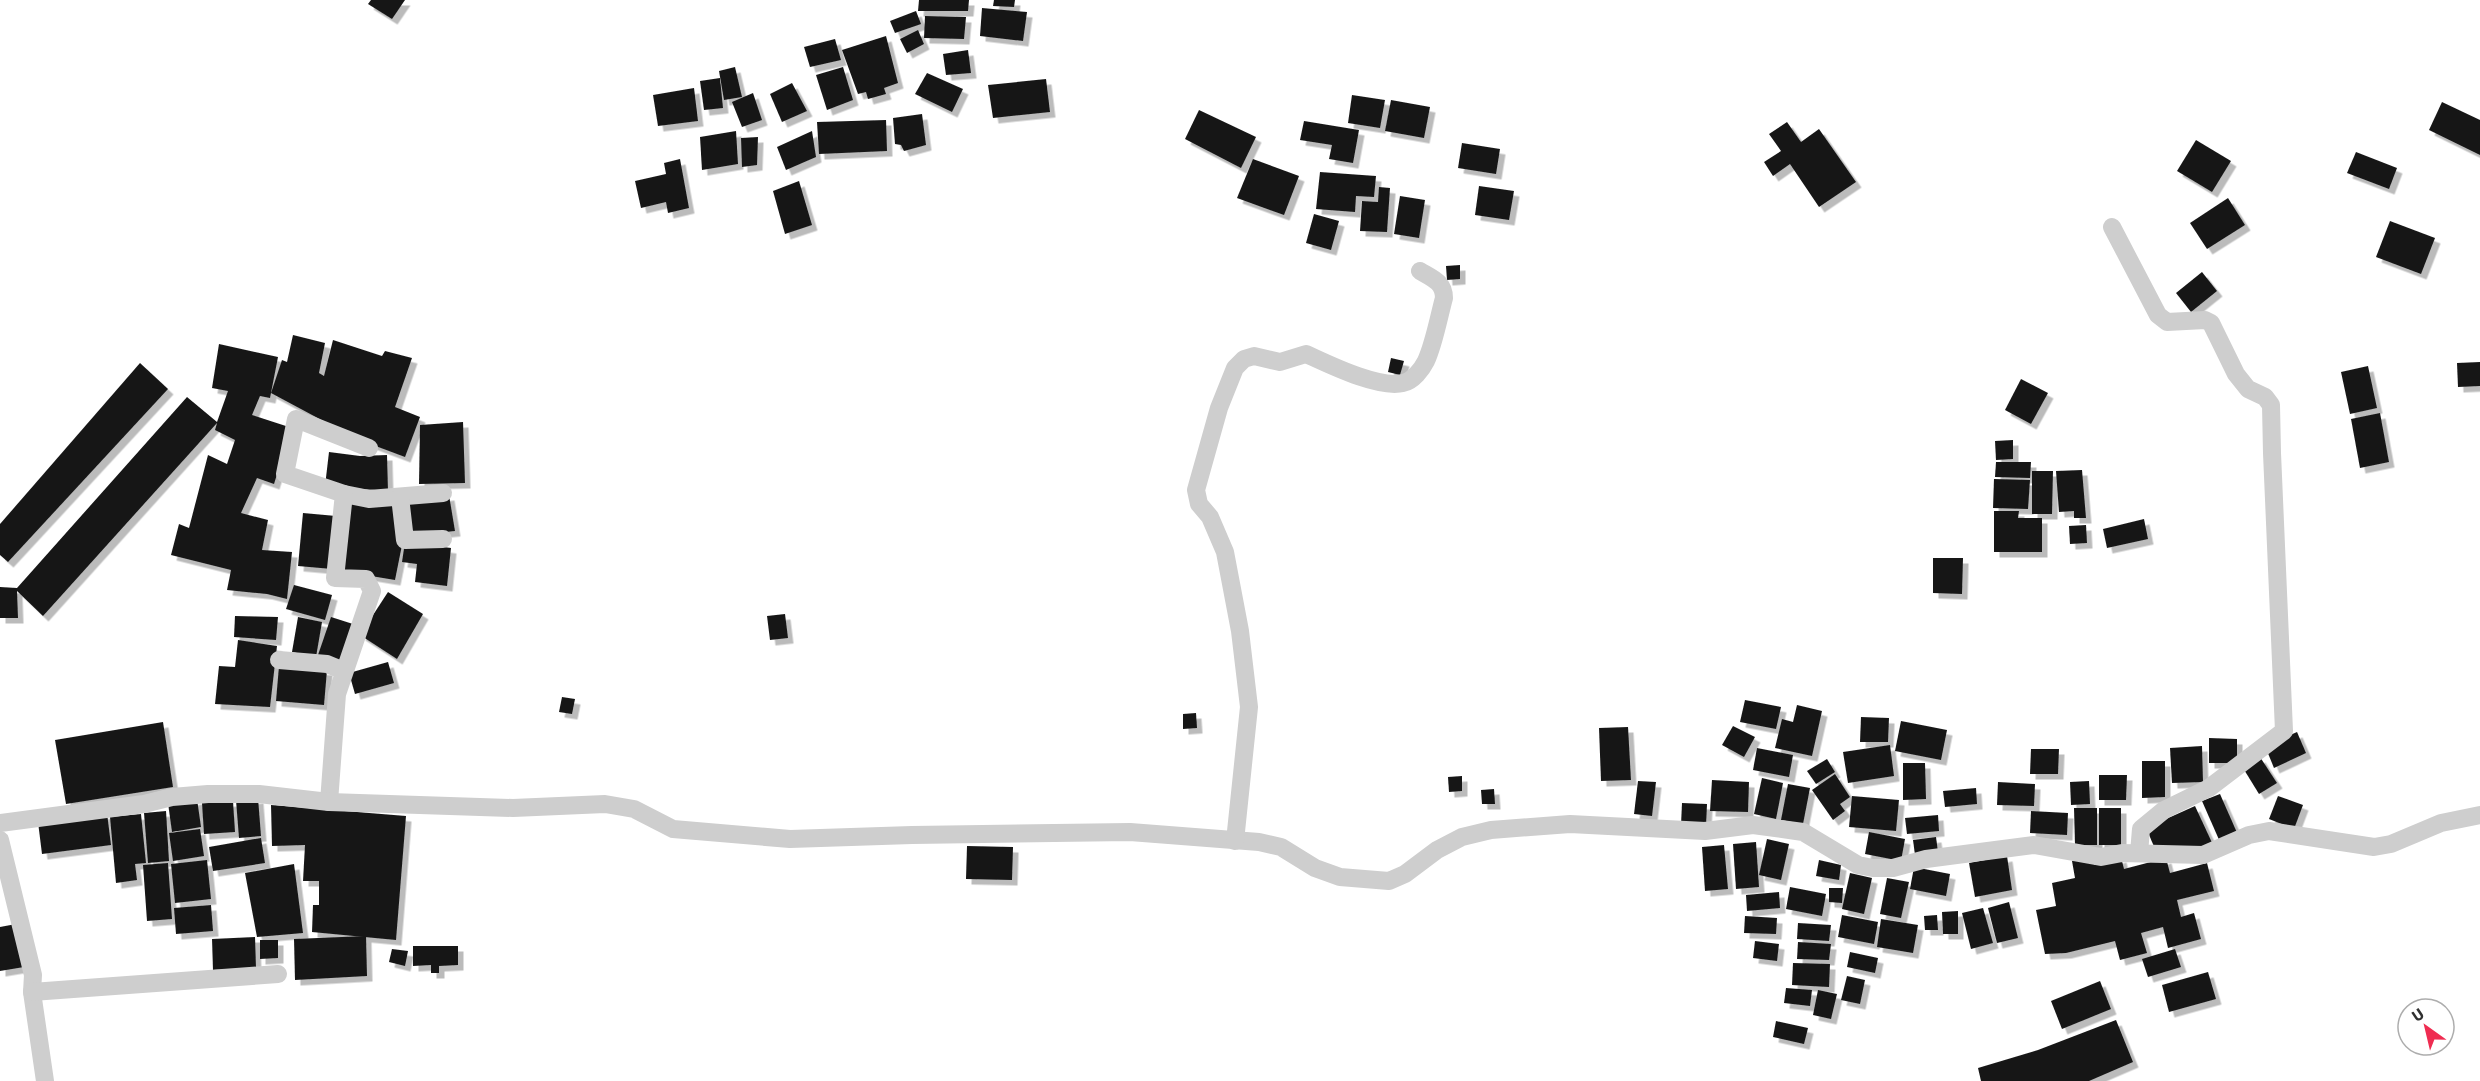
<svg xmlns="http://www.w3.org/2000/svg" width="2480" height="1081" font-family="Signika,sans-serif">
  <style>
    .building { fill: #181818; filter: url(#shadow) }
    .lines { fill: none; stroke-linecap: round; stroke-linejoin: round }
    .street { stroke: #cecece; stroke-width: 18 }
  </style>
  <defs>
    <filter id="shadow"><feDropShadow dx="5.5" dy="5.5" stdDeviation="0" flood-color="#0004"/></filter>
  </defs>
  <rect width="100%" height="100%" fill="#fff"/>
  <!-- building -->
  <g class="building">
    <path d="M 371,0 L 405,0 L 392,19 L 368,4 Z"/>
    <path d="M 919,0 L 969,0 L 968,11 L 918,11 Z"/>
    <path d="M 994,0 L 1015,0 L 1014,7 L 993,6 Z"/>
    <path d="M 982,8 L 1027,12 L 1023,41 L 980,36 Z"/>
    <path d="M 916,11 L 921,24 L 895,33 L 890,21 Z"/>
    <path d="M 925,16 L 966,17 L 964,39 L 924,38 Z"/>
    <path d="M 918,30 L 924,44 L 907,53 L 900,39 Z"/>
    <path d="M 886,36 L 898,83 L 884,88 L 886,94 L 868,99 L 866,92 L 858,94 L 842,50 Z"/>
    <path d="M 835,39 L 841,60 L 810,67 L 804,47 Z"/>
    <path d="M 968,50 L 971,73 L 946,75 L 943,54 Z"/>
    <path d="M 735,67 L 742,97 L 724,100 L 719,71 Z"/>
    <path d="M 843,67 L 853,100 L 827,110 L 816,75 Z"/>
    <path d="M 927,73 L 963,89 L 952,112 L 915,94 Z"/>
    <path d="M 720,78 L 723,108 L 704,110 L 700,81 Z"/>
    <path d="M 1046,79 L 1050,112 L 993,118 L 988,85 Z"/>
    <path d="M 792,83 L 807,111 L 782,122 L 770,94 Z"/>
    <path d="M 694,88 L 698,121 L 658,126 L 653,95 Z"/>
    <path d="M 753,93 L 762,120 L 742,127 L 732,102 Z"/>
    <path d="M 1352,95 L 1385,100 L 1380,128 L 1348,123 Z"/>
    <path d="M 1391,100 L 1430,107 L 1424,138 L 1385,131 Z"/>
    <path d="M 2442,102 L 2480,120 L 2480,155 L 2429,130 Z"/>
    <path d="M 1199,110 L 1256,137 L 1241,168 L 1185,139 Z"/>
    <path d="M 922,114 L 926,145 L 904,151 L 901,145 L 895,144 L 893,118 Z"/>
    <path d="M 886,120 L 887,151 L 819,154 L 817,122 Z"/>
    <path d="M 1304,121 L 1359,130 L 1353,163 L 1329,159 L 1332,145 L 1300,140 Z"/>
    <path d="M 1787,122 L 1801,142 L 1819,129 L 1856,182 L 1819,207 L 1790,164 L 1773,176 L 1764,162 L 1781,151 L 1769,134 Z"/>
    <path d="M 736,131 L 738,164 L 702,170 L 700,137 Z"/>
    <path d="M 812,131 L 816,157 L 786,170 L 777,147 Z"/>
    <path d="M 758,137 L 757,165 L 742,167 L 741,138 Z"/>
    <path d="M 2196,140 L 2231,161 L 2212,192 L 2177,171 Z"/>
    <path d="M 1462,143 L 1500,149 L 1496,174 L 1458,168 Z"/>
    <path d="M 2356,152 L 2397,168 L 2389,189 L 2347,173 Z"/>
    <path d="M 680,159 L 689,208 L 668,213 L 666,202 L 641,208 L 635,181 L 666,174 L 664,163 Z"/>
    <path d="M 1253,159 L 1299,176 L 1284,215 L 1237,198 Z"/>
    <path d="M 1320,172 L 1376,176 L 1374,197 L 1356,196 L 1355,212 L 1316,209 Z"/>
    <path d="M 799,181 L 812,225 L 785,234 L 773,191 Z"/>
    <path d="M 1479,186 L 1514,191 L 1509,220 L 1475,215 Z"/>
    <path d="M 1379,187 L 1390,188 L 1387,232 L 1360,231 L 1362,201 L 1378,202 Z"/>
    <path d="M 1400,196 L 1425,200 L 1419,238 L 1394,234 Z"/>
    <path d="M 2228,198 L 2245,225 L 2207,249 L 2190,223 Z"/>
    <path d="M 1314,214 L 1339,221 L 1331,250 L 1306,243 Z"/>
    <path d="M 2390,221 L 2435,238 L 2421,274 L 2376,257 Z"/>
    <path d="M 1460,265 L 1460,279 L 1447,280 L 1446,266 Z"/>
    <path d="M 2202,272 L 2217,291 L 2191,312 L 2176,293 Z"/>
    <path d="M 293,335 L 325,343 L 319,373 L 324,376 L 333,340 L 382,356 L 385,351 L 412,358 L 395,407 L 420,417 L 405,457 L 357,439 L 271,393 L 282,360 L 287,362 Z"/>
    <path d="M 219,344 L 278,357 L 270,398 L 260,396 L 252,415 L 289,427 L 283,455 L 274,484 L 257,478 L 241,513 L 268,520 L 262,550 L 292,552 L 287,599 L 267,594 L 227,590 L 231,570 L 171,555 L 179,524 L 189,528 L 208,455 L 227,464 L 235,440 L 215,430 L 217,423 L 43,616 L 17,591 L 18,618 L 0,618 L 0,587 L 17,588 L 187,397 L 217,422 L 228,391 L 212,388 Z"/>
    <path d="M 1391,358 L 1404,361 L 1400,375 L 1388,372 Z"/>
    <path d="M 2480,362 L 2480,386 L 2458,387 L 2457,363 Z"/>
    <path d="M 140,363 L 168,389 L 8,562 L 0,555 L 0,524 Z"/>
    <path d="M 2368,366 L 2377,408 L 2350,414 L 2341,372 Z"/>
    <path d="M 2021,379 L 2048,393 L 2031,424 L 2005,410 Z"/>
    <path d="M 2380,413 L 2389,462 L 2360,468 L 2351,419 Z"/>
    <path d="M 463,422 L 465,483 L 419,484 L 420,425 Z"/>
    <path d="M 2013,440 L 2013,459 L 1996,460 L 1995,441 Z"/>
    <path d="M 329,452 L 360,456 L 387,455 L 388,491 L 325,486 Z"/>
    <path d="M 1996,462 L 2031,462 L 2030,478 L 1995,477 Z"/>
    <path d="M 2082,470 L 2086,518 L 2074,518 L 2074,511 L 2059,512 L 2056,471 Z"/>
    <path d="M 2032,471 L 2053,471 L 2052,514 L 2032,514 Z"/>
    <path d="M 1994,479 L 2030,480 L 2028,509 L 1993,508 Z"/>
    <path d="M 449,495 L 455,531 L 406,536 L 402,502 Z"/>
    <path d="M 347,500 L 398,501 L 402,545 L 395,580 L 341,571 Z"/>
    <path d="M 1994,511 L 2019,511 L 2018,518 L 2042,518 L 2042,552 L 1994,552 Z"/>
    <path d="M 303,513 L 336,516 L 332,569 L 298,566 Z"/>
    <path d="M 2144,519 L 2148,539 L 2107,548 L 2103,529 Z"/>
    <path d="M 2086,525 L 2087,543 L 2070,544 L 2069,526 Z"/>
    <path d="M 405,542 L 451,548 L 447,586 L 415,582 L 417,564 L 402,562 Z"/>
    <path d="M 1933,558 L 1963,558 L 1962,594 L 1933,593 Z"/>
    <path d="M 294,585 L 332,595 L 325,620 L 286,609 Z"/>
    <path d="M 388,592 L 423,614 L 397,659 L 360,635 Z"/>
    <path d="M 785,614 L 788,638 L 770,640 L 767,616 Z"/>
    <path d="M 235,616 L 278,617 L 276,640 L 234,637 Z"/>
    <path d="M 298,617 L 322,622 L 316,657 L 292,652 Z"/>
    <path d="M 331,617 L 353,624 L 340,662 L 318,655 Z"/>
    <path d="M 238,640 L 277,646 L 270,707 L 215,704 L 219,666 L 235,667 Z"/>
    <path d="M 388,662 L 394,683 L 355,694 L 349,673 Z"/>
    <path d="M 279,666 L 327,670 L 324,705 L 276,701 Z"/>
    <path d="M 562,697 L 575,699 L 572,714 L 559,712 Z"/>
    <path d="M 1745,700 L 1781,707 L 1776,729 L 1740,722 Z"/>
    <path d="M 1797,705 L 1822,711 L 1812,756 L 1775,748 L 1782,719 L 1793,722 Z"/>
    <path d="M 1196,713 L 1197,728 L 1183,729 L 1183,714 Z"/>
    <path d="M 1861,717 L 1889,718 L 1888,742 L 1860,742 Z"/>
    <path d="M 1901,721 L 1947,730 L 1941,760 L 1895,751 Z"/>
    <path d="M 163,722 L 173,787 L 66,804 L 55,740 Z"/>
    <path d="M 1733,726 L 1755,737 L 1744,757 L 1722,745 Z"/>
    <path d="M 1628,727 L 1631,780 L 1601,781 L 1599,728 Z"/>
    <path d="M 2297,732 L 2306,753 L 2274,768 L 2265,746 Z"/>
    <path d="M 2209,738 L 2237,739 L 2237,763 L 2209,763 Z"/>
    <path d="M 1890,745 L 1894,776 L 1848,783 L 1843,752 Z"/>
    <path d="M 2202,746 L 2203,782 L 2172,783 L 2170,748 Z"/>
    <path d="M 1757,748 L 1793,755 L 1789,777 L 1753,770 Z"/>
    <path d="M 2031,749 L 2059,749 L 2058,774 L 2030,774 Z"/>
    <path d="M 2260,757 L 2277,783 L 2259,794 L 2243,768 Z"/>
    <path d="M 1827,759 L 1835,772 L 1816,784 L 1807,771 Z"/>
    <path d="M 2142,761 L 2165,761 L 2165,797 L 2142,798 Z"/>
    <path d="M 1903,763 L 1925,763 L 1926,799 L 1903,800 Z"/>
    <path d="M 1835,774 L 1850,797 L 1840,804 L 1845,811 L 1833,820 L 1812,790 Z"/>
    <path d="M 2099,775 L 2127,775 L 2126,800 L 2099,800 Z"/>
    <path d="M 1462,776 L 1462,791 L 1449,792 L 1448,777 Z"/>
    <path d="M 1762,778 L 1783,783 L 1776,819 L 1754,814 Z"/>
    <path d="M 1712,780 L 1749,782 L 1748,812 L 1710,811 Z"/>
    <path d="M 1638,781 L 1656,782 L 1652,816 L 1634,814 Z"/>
    <path d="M 2089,781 L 2090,804 L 2071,805 L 2070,782 Z"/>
    <path d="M 1998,782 L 2035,784 L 2034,806 L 1997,805 Z"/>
    <path d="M 1788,784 L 1810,788 L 1803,824 L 1781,820 Z"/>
    <path d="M 1976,788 L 1977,804 L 1945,807 L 1943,791 Z"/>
    <path d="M 1494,789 L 1495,804 L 1482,804 L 1481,790 Z"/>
    <path d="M 2220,794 L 2238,835 L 2220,842 L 2202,801 Z"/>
    <path d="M 1852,796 L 1899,800 L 1896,831 L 1849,827 Z"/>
    <path d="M 2278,796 L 2303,805 L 2294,829 L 2269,819 Z"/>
    <path d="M 258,798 L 261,836 L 239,838 L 236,800 Z"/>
    <path d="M 197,799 L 201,827 L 172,832 L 168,803 Z"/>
    <path d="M 233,801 L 235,832 L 204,834 L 202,803 Z"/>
    <path d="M 1682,803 L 1707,804 L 1706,826 L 1681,825 Z"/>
    <path d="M 271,805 L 406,816 L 396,940 L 312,932 L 313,905 L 319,905 L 319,881 L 303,881 L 305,845 L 272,846 Z"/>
    <path d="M 2195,806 L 2214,847 L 2156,851 L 2146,828 Z"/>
    <path d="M 2074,808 L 2097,808 L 2097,845 L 2075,845 Z"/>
    <rect x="2099" y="808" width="22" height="37"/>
    <path d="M 166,811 L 169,861 L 148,863 L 144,813 Z"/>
    <path d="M 2031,811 L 2068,813 L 2067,835 L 2030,833 Z"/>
    <path d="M 107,813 L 111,845 L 42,854 L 38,822 Z"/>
    <path d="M 141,814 L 146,863 L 135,864 L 137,880 L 116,883 L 110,817 Z"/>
    <path d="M 1938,815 L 1939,831 L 1907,834 L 1905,818 Z"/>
    <path d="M 200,829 L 204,856 L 173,861 L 169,833 Z"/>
    <path d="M 1869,832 L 1905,839 L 1901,861 L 1865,854 Z"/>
    <path d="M 1936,837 L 1938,852 L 1915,855 L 1913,840 Z"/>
    <path d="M 261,838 L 265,863 L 213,871 L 209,847 Z"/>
    <path d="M 1767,839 L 1789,844 L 1781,880 L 1759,875 Z"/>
    <path d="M 1756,842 L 1759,887 L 1736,889 L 1733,844 Z"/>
    <path d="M 1724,845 L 1728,889 L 1705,891 L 1702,847 Z"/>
    <path d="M 967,846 L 1013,847 L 1012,880 L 966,879 Z"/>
    <path d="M 2007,856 L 2012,890 L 1975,897 L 1969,863 Z"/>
    <path d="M 2093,856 L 2094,865 L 2121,857 L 2124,869 L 2166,858 L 2170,873 L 2207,863 L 2214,891 L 2177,900 L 2181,917 L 2194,913 L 2201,939 L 2168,948 L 2163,927 L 2141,933 L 2147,953 L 2120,960 L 2115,941 L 2066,953 L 2045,954 L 2036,910 L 2056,906 L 2052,883 L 2075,878 L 2072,861 Z"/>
    <path d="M 207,860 L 211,899 L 175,903 L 171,864 Z"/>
    <path d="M 1819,860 L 1841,865 L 1839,880 L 1816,876 Z"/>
    <path d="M 168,863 L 172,919 L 147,921 L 143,865 Z"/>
    <path d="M 294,864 L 303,933 L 257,937 L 245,873 Z"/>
    <path d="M 1914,867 L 1950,874 L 1946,896 L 1910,889 Z"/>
    <path d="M 1850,873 L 1872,878 L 1864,914 L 1842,909 Z"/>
    <path d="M 1887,878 L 1909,882 L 1901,918 L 1880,914 Z"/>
    <path d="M 1790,887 L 1826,894 L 1822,916 L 1786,909 Z"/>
    <path d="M 1829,888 L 1843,888 L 1842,903 L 1829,902 Z"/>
    <path d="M 1779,892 L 1780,908 L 1747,911 L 1746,895 Z"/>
    <path d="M 2009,902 L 2018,938 L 1997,943 L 1988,908 Z"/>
    <path d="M 211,905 L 213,931 L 176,934 L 174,908 Z"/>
    <path d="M 1983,908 L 1993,943 L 1971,949 L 1962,913 Z"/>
    <path d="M 1958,911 L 1958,934 L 1943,934 L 1942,912 Z"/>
    <path d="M 1842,915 L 1878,922 L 1874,944 L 1838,937 Z"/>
    <path d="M 1937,915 L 1938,930 L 1925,930 L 1924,916 Z"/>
    <path d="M 1745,916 L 1777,918 L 1776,934 L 1744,933 Z"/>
    <path d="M 1881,919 L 1918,925 L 1913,953 L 1877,947 Z"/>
    <path d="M 1798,923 L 1831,925 L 1829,941 L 1797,939 Z"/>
    <path d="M 16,924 L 24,967 L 0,971 L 0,927 Z"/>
    <path d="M 366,936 L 367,976 L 295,980 L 294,939 Z"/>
    <path d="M 255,937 L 256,968 L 213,970 L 212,939 Z"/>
    <path d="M 260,940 L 278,940 L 278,958 L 260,959 Z"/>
    <path d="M 1755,941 L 1779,944 L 1777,961 L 1753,958 Z"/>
    <path d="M 1798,942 L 1831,944 L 1829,960 L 1797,959 Z"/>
    <path d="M 413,946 L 458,946 L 458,965 L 439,966 L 439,973 L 431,973 L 431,965 L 413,966 Z"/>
    <path d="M 392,949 L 408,951 L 405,966 L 389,962 Z"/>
    <path d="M 2175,949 L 2181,967 L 2148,977 L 2142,959 Z"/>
    <path d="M 1850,952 L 1878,958 L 1875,973 L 1847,967 Z"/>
    <path d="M 1793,963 L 1830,964 L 1829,987 L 1792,985 Z"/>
    <path d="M 2208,972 L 2216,999 L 2169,1012 L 2162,985 Z"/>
    <path d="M 1847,976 L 1865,980 L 1860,1004 L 1841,1000 Z"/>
    <path d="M 2100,981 L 2111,1009 L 2062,1029 L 2051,1001 Z"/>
    <path d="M 1786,988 L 1812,990 L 1810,1006 L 1784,1003 Z"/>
    <path d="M 1818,990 L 1837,994 L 1831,1019 L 1813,1015 Z"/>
    <path d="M 2116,1020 L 2133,1062 L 2089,1081 L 1981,1081 L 1978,1068 L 2038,1050 Z"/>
    <path d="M 1776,1021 L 1808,1028 L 1804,1044 L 1773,1037 Z"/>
  </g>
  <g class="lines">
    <!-- street -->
    <g class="street">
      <path d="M 2112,227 L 2158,315 L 2167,322 L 2205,320 L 2211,323 L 2236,374 L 2248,389 L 2265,397 L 2271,405 L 2272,453 L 2284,731 L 2209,788 L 2164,810 L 2141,829 L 2139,853"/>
      <path d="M 344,494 L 369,499 L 443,493"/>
      <path d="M 400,497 L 405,540 L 443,539"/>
      <path d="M 279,660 L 327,664 L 344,671"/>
      <path d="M 329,802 L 337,694 L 372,591 L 366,579 L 335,578 L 344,494 L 285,474 L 296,419 L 369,448"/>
      <path d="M 0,823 L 144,804 L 172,797 L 208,794 L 259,794 L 329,802 L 513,808 L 605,804 L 634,809 L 673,829 L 790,839 L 912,835 L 1130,832 L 1259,842 L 1281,847 L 1315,868 L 1340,877 L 1389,881 L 1405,874 L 1437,850 L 1462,837 L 1491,830 L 1570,824 L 1705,831 L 1753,825 L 1803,832 L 1858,865 L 1873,868 L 1893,868 L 1926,859 L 2034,845 L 2101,857 L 2122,853 L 2203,855 L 2249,835 L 2269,831 L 2374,847 L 2391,844 L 2441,823 L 2480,815"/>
      <path d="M 0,840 L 33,975 L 32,992 L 45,1081"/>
      <path d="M 1235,841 L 1249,707 L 1240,631 L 1225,552 L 1210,517 L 1199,504 L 1196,490 L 1219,408 L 1235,368 L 1244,359 L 1254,356 L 1280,362 L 1306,354 C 1328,364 1378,389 1403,383 C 1413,381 1422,369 1426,361 C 1434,344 1439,316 1444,298 C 1444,282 1432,278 1420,271"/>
      <path d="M 32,992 L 278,974"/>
    </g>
  </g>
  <!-- north arrow -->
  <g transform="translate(2426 1027) rotate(326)"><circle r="28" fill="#ffffff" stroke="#adadad" stroke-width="1.5"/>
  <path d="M0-4.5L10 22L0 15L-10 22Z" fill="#ef2c51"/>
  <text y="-9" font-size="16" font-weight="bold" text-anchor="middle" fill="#313131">U</text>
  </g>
</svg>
